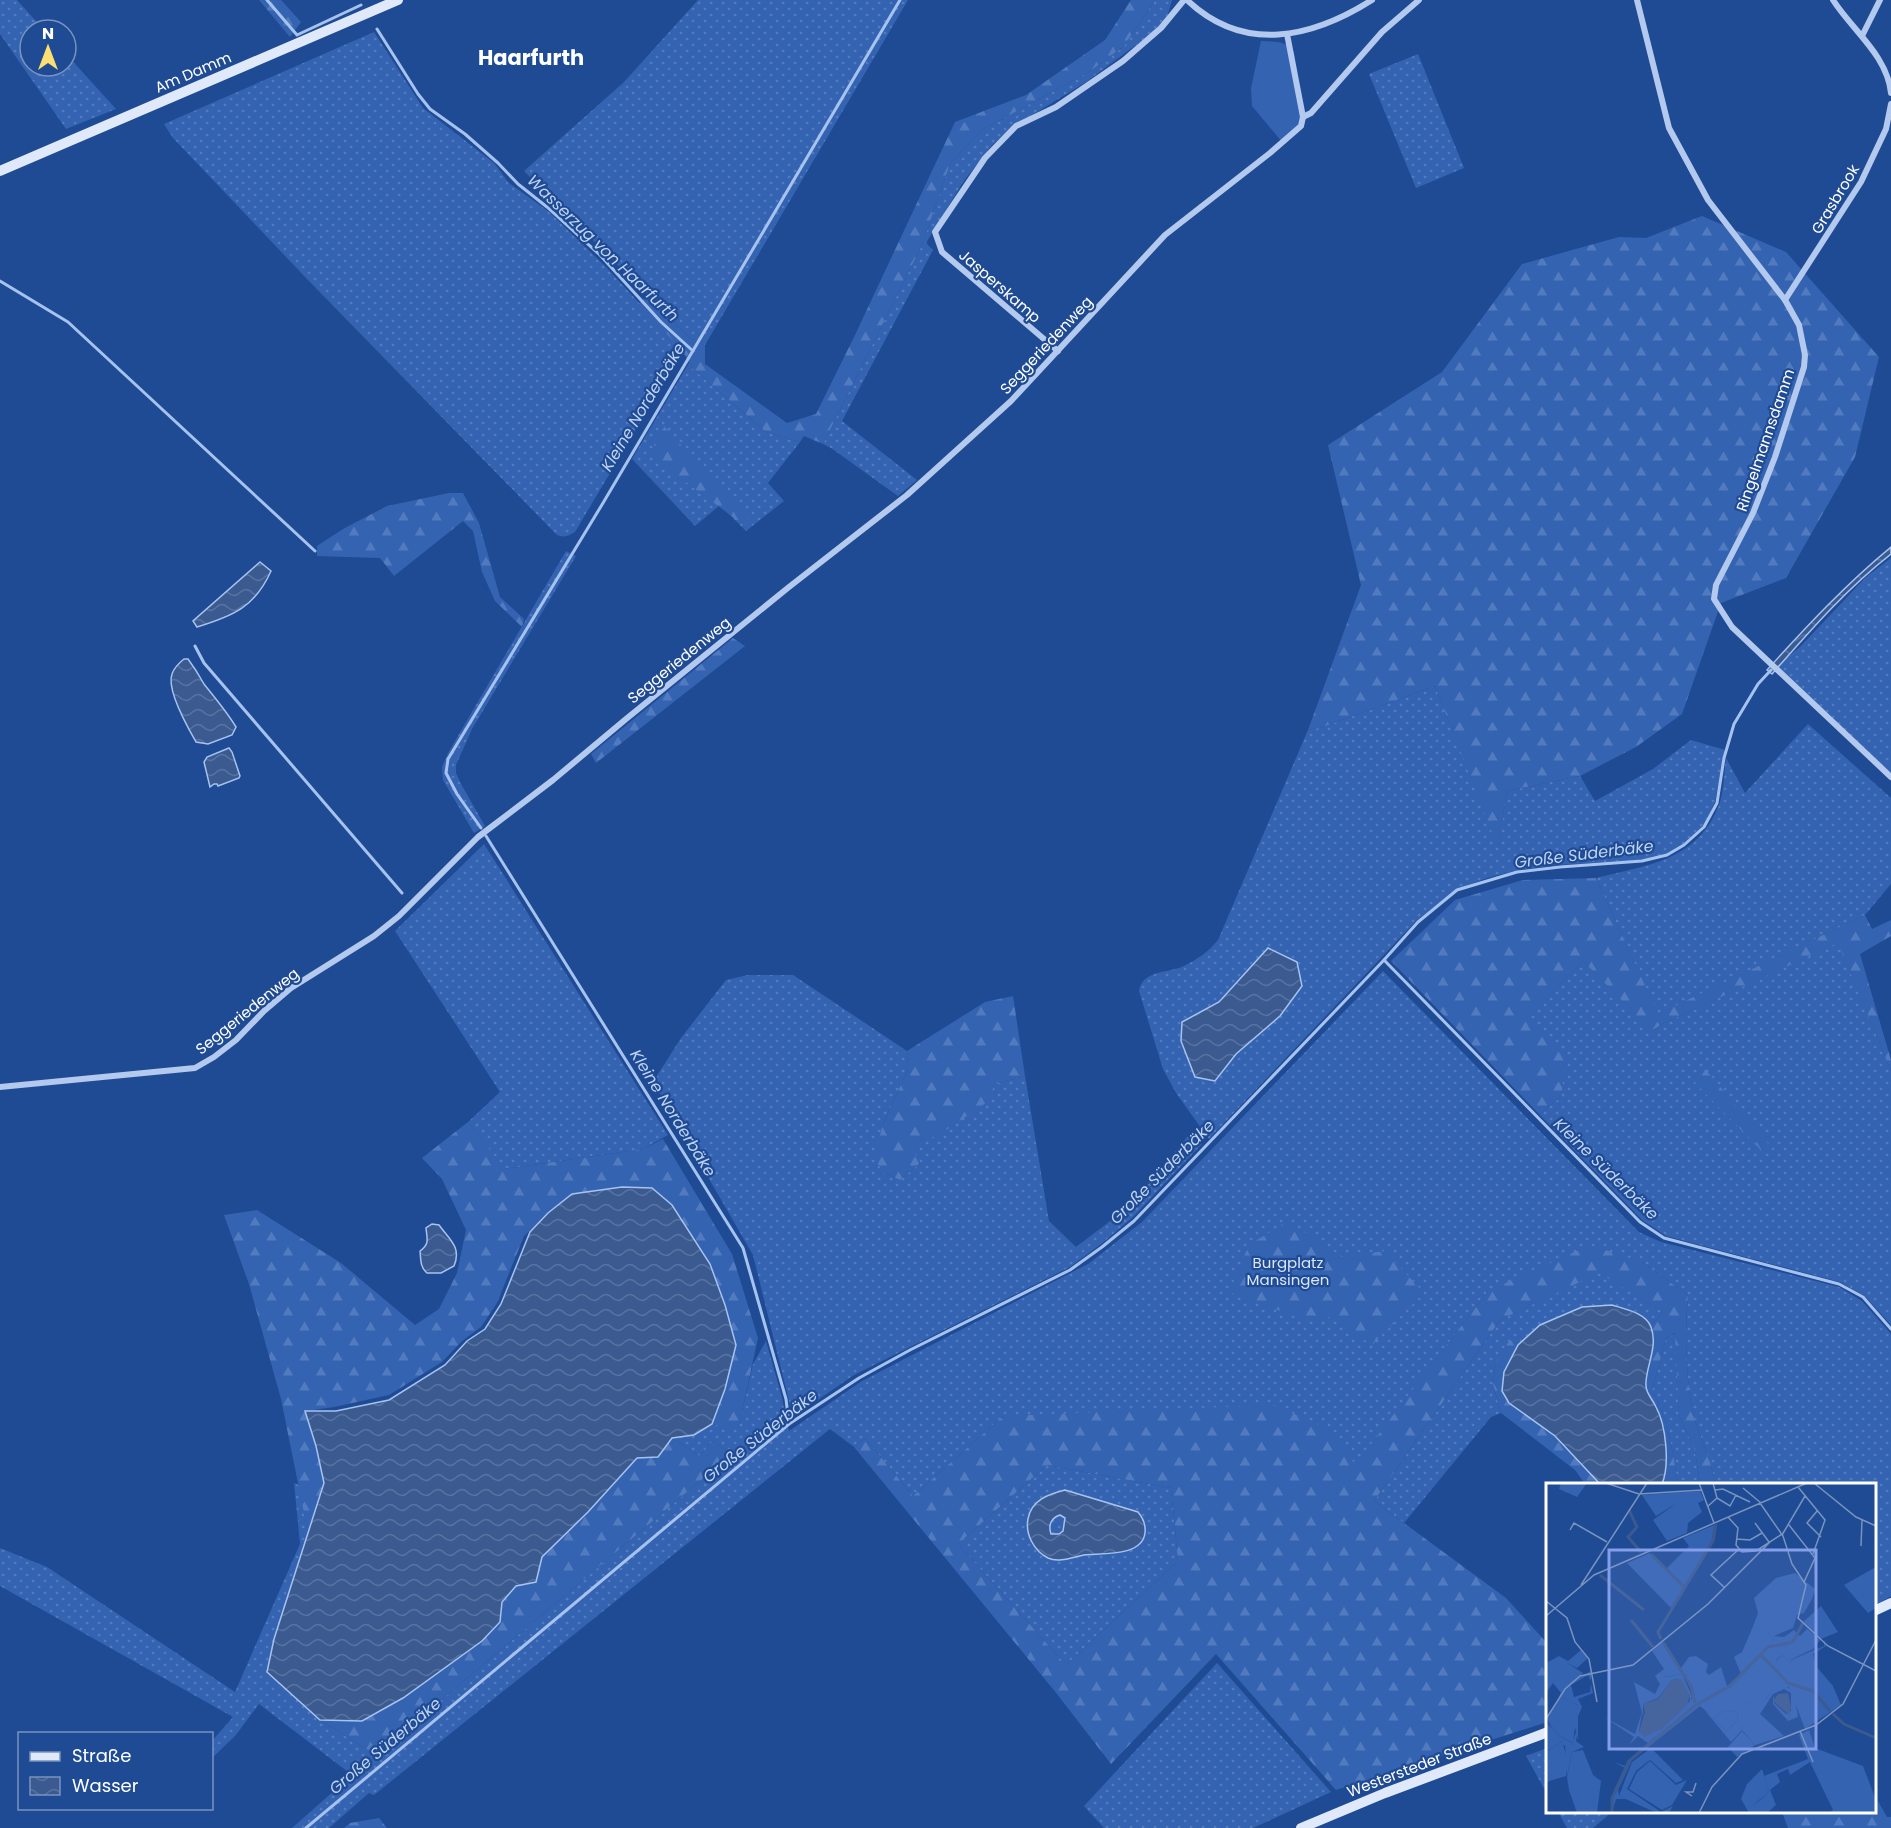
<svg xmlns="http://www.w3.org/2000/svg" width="1891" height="1828" font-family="Poppins,sans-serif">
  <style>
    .grass { fill: url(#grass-dots) }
    .forest { fill: url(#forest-firs); fill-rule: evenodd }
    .park { fill: #3463b2 }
    .water { fill: url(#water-waves); stroke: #a6c3f0; stroke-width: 1.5; fill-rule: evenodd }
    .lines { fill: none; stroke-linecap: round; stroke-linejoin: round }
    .stream { stroke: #a6c3f0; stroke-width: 3 }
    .street { stroke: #b3c9ee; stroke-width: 6 }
    .secondary { stroke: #dfe9fa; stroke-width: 10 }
    .labels { text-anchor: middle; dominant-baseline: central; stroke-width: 4.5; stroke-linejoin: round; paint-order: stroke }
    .street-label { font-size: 15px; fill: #fff; stroke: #1f4b94 }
    .park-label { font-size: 15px; fill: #d9e6fa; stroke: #1f4b94 }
    .water-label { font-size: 16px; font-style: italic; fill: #bfd4f5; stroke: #1f4b94 }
    .district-label { font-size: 21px; font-weight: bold; fill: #fff; stroke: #1f4b94 }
    .inset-river { fill: none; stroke: #3b5a90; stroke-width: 3 }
    .inset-road { fill: none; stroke: #7993bf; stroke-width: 1.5 }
    .view { fill: #839eea; fill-opacity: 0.15; stroke: #839eea; stroke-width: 3 }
    .inset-edge { fill: none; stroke: #fff; stroke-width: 3 }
  </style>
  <defs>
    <pattern id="grass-dots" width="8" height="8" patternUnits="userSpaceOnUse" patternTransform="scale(1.5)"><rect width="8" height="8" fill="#3463b2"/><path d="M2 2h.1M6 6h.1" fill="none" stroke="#527abe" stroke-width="1.8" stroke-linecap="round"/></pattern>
    <pattern id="forest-firs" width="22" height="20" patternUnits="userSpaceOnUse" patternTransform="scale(1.5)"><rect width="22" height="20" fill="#3463b2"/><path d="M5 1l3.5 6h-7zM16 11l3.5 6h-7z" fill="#527abe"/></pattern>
    <pattern id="water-waves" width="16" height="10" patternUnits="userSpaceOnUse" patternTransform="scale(1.5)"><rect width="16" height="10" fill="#3b5a90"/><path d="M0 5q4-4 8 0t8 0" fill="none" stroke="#5873a1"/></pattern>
  </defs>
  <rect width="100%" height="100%" fill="#1f4b94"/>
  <!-- grass -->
  <g class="grass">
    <path d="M 0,0 L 17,0 L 44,30 L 30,30 L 30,66 L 66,66 L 66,54 L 116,109 L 66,129 L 0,34 Z"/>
    <path d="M 698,0 L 908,0 L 705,345 L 690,338 L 524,171 L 624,82 Z"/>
    <path d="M 1155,0 L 1172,0 L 1167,17 L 1155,31 L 1086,82 L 1011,128 L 992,145 L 963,182 L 926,243 L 933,250 L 842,421 L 917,480 L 898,496 L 831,448 L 823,444 L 922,245 L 950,164 L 982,130 L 1089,72 L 1124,46 Z"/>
    <path d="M 374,32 L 423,108 L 494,163 L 509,183 L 548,211 L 604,265 L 683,350 L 575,532 C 568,536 565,538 557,535 L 306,278 L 173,138 L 164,124 Z"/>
    <path d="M 1418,54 L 1464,168 L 1416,188 L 1369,74 Z"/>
    <path d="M 689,363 L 692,368 L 766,432 L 800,442 L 768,483 L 784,501 L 746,531 L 720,505 L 695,526 L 632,459 Z"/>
    <path d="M 566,551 L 576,556 L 472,729 L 456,765 L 456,773 L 461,784 L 485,826 L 474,833 L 443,780 L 442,767 L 448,753 Z"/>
    <path d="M 1891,558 L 1891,774 L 1774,667 L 1800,647 L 1866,577 Z"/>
    <path d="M 1435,686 L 1498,846 L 1507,791 L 1580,776 L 1595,801 L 1653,769 L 1691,740 L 1725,750 L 1715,802 L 1708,817 L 1703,826 L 1683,844 L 1667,854 L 1641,860 L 1557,865 L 1518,870 L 1487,878 L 1455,890 L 1417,920 L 1209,1139 L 1176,1093 L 1163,1069 L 1139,991 C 1142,970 1169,973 1184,966 C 1198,959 1208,952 1218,940 L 1308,730 L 1323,727 Z"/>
    <path d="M 1808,724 L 1891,798 L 1891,884 L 1865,915 L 1658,1015 L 1596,878 C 1648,865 1697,861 1719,805 C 1724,791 1724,773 1726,758 L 1745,793 Z"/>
    <path d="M 484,844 L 668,1135 L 643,1149 L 504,1169 L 468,1122 L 500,1092 L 395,931 Z"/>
    <path d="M 1838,942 L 1891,1071 L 1891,1325 L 1865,1296 L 1840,1282 L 1666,1236 L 1642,1220 L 1539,1114 L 1561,1097 L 1526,1017 L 1583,961 L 1653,1031 L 1662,1024 Z"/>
    <path d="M 1383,971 L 1639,1232 L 1661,1242 L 1839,1287 L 1862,1301 L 1891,1334 L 1891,1596 L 1875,1605 L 1874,1484 L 1715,1484 C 1712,1458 1697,1434 1692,1408 C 1685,1371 1685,1333 1688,1295 L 1642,1262 L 1488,1291 L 1355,1466 L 1003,1416 L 913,1496 L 865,1438 L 854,1447 L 830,1429 L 374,1795 L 369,1793 L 329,1828 L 292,1828 L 352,1775 L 259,1704 L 235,1736 L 212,1758 L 212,1741 L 233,1717 L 0,1586 L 0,1548 L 47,1567 L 235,1692 L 300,1544 L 294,1483 L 299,1485 L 308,1533 L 274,1639 L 267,1672 L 320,1720 L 376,1755 L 732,1454 L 713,1441 L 699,1456 L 672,1438 L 694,1435 L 712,1424 L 738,1429 L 753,1364 L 766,1341 L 781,1394 L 789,1431 L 862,1381 L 1088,1264 L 1142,1222 Z"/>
    <path d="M 748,975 L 793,975 L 907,1051 L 908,1069 L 883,1124 L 884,1173 L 900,1180 L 920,1163 L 912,1150 L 923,1138 L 995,1084 L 1025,1076 L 1049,1221 L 1076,1247 L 1130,1206 L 1188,1136 L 1202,1144 L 1133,1217 L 1105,1241 L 1070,1267 L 854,1375 L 793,1417 L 753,1255 L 653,1082 L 681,1038 L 726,980 Z"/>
    <path d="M 1599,1272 L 1663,1312 L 1651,1325 L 1636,1312 L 1612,1305 L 1582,1307 L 1540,1325 L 1518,1345 L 1510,1341 L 1496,1362 L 1493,1384 L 1501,1413 L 1491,1417 L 1404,1523 L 1374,1501 L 1500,1320 Z"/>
    <path d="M 1676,1333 L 1679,1415 L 1695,1451 L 1700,1484 L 1678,1484 C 1673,1452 1668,1419 1652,1390 L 1666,1338 Z"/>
    <path d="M 1047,1465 L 1171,1488 L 1178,1561 L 1066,1665 L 958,1544 Z"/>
    <path d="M 1217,1663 L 1331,1792 L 1253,1828 L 1104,1828 L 1084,1806 Z"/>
    <path d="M 1547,1748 L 1547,1794 L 1526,1756 Z"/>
    <path d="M 1558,1812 L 1612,1812 L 1593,1828 L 1567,1828 Z"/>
  </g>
  <!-- forest -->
  <g class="forest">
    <path d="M 259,0 L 281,0 L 301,22 L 290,37 Z"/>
    <path d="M 1131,0 L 1155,0 L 1124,46 L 1089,72 L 982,130 L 950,164 L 922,245 L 823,444 L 804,436 L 800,442 L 766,432 L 692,368 L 682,350 L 639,304 L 647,295 L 690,338 L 705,345 L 705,364 L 787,423 L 816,414 L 855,335 L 955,122 L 1026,95 L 1105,40 Z"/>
    <path d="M 1702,216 L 1786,252 L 1879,357 L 1855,457 L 1786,578 L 1721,603 L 1682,714 L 1636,747 L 1580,776 L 1507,791 L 1498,848 L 1435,686 L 1323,727 L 1308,730 L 1361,585 L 1328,445 L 1442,372 L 1522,264 L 1619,237 L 1646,238 Z"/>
    <path d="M 661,423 L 751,522 L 745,526 L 651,456 Z"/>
    <path d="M 449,493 L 463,493 L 479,523 L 500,597 L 524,619 L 522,627 L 495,601 L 482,572 L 473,531 L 463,521 L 394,576 L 380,558 L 317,556 L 317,546 L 343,529 L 387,506 Z"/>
    <path d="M 733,638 L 745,646 L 596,763 L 591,754 Z"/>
    <path d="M 1596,878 L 1658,1014 L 1865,915 L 1872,929 L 1891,920 L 1891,936 L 1860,954 L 1891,1060 L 1891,1071 L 1838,943 L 1662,1024 L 1652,1031 L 1583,961 L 1527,1017 L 1566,1057 L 1561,1097 L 1539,1114 L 1391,961 L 1455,900 L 1523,880 Z"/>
    <path d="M 1013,996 L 1025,1076 L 995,1084 L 987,1102 L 936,1137 L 923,1138 L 913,1150 L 920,1163 L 900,1180 L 884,1173 L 874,1158 L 883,1124 L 908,1069 L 907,1051 L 985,1002 Z"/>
    <path d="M 1705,1069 L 1771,1147 L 1764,1153 L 1695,1083 Z"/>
    <path d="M 468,1122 L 505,1169 L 643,1149 L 663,1139 L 732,1254 L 758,1338 L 738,1430 L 712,1424 L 725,1389 L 736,1345 L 725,1305 L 710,1264 L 672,1205 L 652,1188 L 622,1187 L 572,1194 L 548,1213 L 524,1236 L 497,1303 L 481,1327 L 462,1341 L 442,1362 L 389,1395 L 334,1407 L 306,1411 L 316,1446 L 324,1483 L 308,1533 L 281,1399 L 249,1284 L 224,1215 L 257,1210 L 341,1263 L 415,1325 L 439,1309 L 457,1273 L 466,1230 L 442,1179 L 422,1158 Z"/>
    <path d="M 1288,1221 L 1342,1257 L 1385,1251 L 1424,1293 L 1372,1345 L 1327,1316 L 1308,1321 L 1229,1292 L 1249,1245 Z"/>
    <path d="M 1590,1245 L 1642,1262 L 1688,1295 C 1685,1333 1685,1371 1692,1408 C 1697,1434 1712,1458 1715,1484 L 1700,1484 L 1695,1451 L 1679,1415 L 1675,1333 L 1666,1338 L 1652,1390 C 1668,1419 1673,1452 1678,1484 L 1662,1484 L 1665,1476 L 1665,1437 L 1657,1408 L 1648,1396 L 1646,1384 L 1654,1344 L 1651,1325 L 1663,1312 L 1599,1273 L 1500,1320 L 1374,1501 L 1506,1598 L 1547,1643 L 1547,1722 L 1336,1790 L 1216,1654 L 1111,1764 L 1057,1694 L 854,1447 L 865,1438 L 913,1496 L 1003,1416 L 1274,1405 L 1337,1433 L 1355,1465 L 1488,1291 ZM 1047,1465 L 1171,1488 L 1178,1561 L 1066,1665 L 958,1544 Z"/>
    <path d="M 1510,1340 L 1518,1345 L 1504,1372 L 1502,1391 L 1509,1403 L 1555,1436 L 1600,1484 L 1585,1484 L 1575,1470 L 1501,1413 L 1493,1384 L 1496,1361 Z"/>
    <path d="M 672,1438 L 699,1456 L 713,1441 L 732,1454 L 376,1755 L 320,1720 L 362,1721 L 500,1622 L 502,1602 L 516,1586 L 536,1582 L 542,1557 L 588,1512 L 637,1458 L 658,1457 Z"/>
    <path d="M 1875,1796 L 1887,1817 L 1891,1817 L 1891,1828 L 1788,1828 L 1782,1812 L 1874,1812 Z"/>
    <path d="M 379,1818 L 387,1828 L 344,1828 L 350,1823 Z"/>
  </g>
  <!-- park -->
  <path class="park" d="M 1261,41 C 1275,42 1286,40 1294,52 L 1302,111 L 1301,125 L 1282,142 L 1252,106 L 1251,88 Z"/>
  <!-- water -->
  <g class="water">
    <path d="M 1891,547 L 1891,554 C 1847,588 1809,632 1772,674 L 1767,670 C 1806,627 1846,584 1891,547 Z"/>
    <path d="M 260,562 L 271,571 C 255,607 233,616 197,627 L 193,621 Z"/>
    <path d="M 184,659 L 188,659 C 194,667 199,675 204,684 C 215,698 227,712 236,727 L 232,735 L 208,744 L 196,742 C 188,728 166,690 172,674 C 174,668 179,663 184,659 Z"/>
    <path d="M 229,748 L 232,752 L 240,776 L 239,778 L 218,786 L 217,784 L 214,784 L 210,787 L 204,762 L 207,757 Z"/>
    <path d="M 1268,948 L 1297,962 L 1302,986 L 1280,1016 L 1236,1054 L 1215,1081 L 1195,1077 L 1181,1041 L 1182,1022 L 1219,1002 Z"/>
    <path d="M 622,1187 L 652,1188 L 672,1205 L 710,1264 L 725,1305 L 736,1345 L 725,1389 L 712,1424 L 694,1435 L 672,1438 L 658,1457 L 637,1458 L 588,1512 L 542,1557 L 536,1582 L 516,1586 L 502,1602 L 500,1622 L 482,1641 L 403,1698 L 362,1721 L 320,1720 L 267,1672 L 274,1639 L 324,1483 L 316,1446 L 305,1411 L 336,1411 L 389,1400 L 445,1365 L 467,1341 L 485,1329 L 501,1304 L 530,1232 L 548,1213 L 572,1194 Z"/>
    <path d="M 432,1224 L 439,1225 C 449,1239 462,1247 454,1266 L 441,1273 L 427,1273 C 420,1267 421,1260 420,1251 C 430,1244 427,1239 426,1228 Z"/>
    <path d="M 1612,1305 C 1625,1309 1646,1313 1651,1327 C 1658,1346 1647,1364 1646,1382 C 1645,1393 1652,1398 1656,1407 C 1666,1425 1670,1465 1662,1484 L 1600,1484 L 1555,1436 L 1509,1403 L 1502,1391 L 1504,1372 L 1518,1345 L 1540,1325 L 1582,1307 Z"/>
    <path d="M 1065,1490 L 1138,1512 C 1143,1518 1146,1524 1145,1533 C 1142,1557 1102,1553 1084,1555 C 1073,1557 1059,1563 1048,1558 C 1034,1551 1025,1534 1028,1519 C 1031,1500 1049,1494 1065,1490 ZM 1060,1515 L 1065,1518 L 1063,1531 L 1059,1534 L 1051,1534 C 1048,1525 1051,1518 1060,1515 Z"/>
  </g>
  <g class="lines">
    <!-- stream -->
    <g class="stream">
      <path d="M 267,0 L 297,35 L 361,5"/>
      <path d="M 377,29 L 418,94 L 430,109 L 465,134 L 498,163 L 518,184 L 547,207 L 600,255 L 661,322 L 693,351"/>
      <path d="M 0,281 L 68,322 L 315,551"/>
      <path d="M 195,646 L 204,663 L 402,893"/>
      <path d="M 481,828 L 457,794 L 446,773 L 448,759 L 603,503 L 900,0"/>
      <path d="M 486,836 L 743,1248 L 786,1399 L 789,1424"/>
      <path d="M 1384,960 L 1640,1222 L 1664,1238 L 1839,1284 L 1863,1297 L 1891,1329"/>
      <path d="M 306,1828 L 789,1424 L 859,1378 L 910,1350 L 1070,1270 L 1102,1247 L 1134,1221 L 1384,960 L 1418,922 L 1457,890 L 1517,872 L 1560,867 L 1642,861 L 1667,855 L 1684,845 L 1704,827 L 1717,803 L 1724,758 L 1734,724 L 1758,684 L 1771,670"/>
    </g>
    <!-- street -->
    <g class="street">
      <path d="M 1187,0 C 1244,54 1312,38 1372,0"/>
      <path d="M 1637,0 L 1669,128 L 1708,200 L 1785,300 L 1799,325 L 1805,355 L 1804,367 L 1775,457 L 1753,513 L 1716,585 L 1714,599 L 1732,627 L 1891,777"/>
      <path d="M 1833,0 C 1852,30 1887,55 1891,93"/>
      <path d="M 1862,36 L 1880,0"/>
      <path d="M 1303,117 L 1311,113 L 1382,32 L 1419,0"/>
      <path d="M 1785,300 L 1861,182 L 1886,129 L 1891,104"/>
      <path d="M 1058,351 L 942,252 L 935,232 L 985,158 L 1016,126 L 1056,107 L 1123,61 L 1161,28 L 1184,0"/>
      <path d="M 0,1087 L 195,1068 L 214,1057 L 236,1040 L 264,1011 L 291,988 L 374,936 L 399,916 L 478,837 L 553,780 L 626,719 L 789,587 L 907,495 L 1011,401 L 1165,235 L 1270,153 L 1301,126 L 1303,117 L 1287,34"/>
    </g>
    <!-- secondary -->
    <g class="secondary">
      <path d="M 0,171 L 398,0"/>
      <path d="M 1874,1611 L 1891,1603"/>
      <path d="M 1301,1828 L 1385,1793 L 1548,1732"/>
    </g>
  </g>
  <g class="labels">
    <!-- street labels -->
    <g class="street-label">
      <text transform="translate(193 72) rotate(-23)">Am Damm</text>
      <text transform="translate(1835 199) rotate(-59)">Grasbrook</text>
      <text transform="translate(1000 286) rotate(41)">Jasperskamp</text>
      <text transform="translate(1046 345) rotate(-47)">Seggeriedenweg</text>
      <text transform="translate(1765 440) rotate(-71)">Ringelmannsdamm</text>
      <text transform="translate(679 660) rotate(-39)">Seggeriedenweg</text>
      <text transform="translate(247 1011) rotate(-39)">Seggeriedenweg</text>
      <text transform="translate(1419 1765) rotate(-21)">Westersteder Straße</text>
    </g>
    <!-- park labels -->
    <g class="park-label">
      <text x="1288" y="1262">Burgplatz<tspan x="1288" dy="17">Mansingen</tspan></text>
    </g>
    <!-- water labels -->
    <g class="water-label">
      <text transform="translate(603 248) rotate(44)">Wasserzug von Haarfurth</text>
      <text transform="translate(643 407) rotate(-59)">Kleine Norderbäke</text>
      <text transform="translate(1584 854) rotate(-7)">Große Süderbäke</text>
      <text transform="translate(673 1113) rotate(58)">Kleine Norderbäke</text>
      <text transform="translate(1606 1169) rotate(44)">Kleine Süderbäke</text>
      <text transform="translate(1162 1172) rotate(-45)">Große Süderbäke</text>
      <text transform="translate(760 1436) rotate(-38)">Große Süderbäke</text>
      <text transform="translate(385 1746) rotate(-40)">Große Süderbäke</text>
    </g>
    <!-- district labels -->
    <g class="district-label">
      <text x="531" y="57">Haarfurth</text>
    </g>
  </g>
  <!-- overview -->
  <g transform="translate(1546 1483)">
    <rect width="330" height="330" fill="#1f4b94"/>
    <path d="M 15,0 L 41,0 L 31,14 L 13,6 ZM 154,8 L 158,17 L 152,20 L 156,29 L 142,40 L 141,50 L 121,58 L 107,37 L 131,20 L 110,33 L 96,12 ZM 171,41 L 169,56 L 139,104 L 121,85 L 143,63 L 137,55 ZM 104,70 L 138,105 L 125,125 L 81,80 ZM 330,84 L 330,125 L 322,130 L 298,102 ZM 275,123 L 292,149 L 275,156 L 267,166 L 244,177 L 238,162 L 242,161 L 222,164 L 195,191 L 188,174 L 196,169 L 206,146 L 220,141 L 227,158 L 228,153 L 238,154 L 248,147 L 254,153 L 261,146 L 272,155 L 257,139 ZM 116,159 L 136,191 L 118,194 L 114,189 L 118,186 L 106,168 ZM 35,167 L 42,175 L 31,185 L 21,180 L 37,190 L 15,210 L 7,200 L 0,210 L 0,180 L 13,173 L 22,178 ZM 264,169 L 270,183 L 287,203 L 295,222 L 259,246 L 243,204 L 226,208 L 211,227 L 202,220 L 163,230 L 154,223 L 86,277 L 72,307 L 73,313 L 81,316 L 70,316 L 66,330 L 67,315 L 79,285 L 68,279 L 79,283 L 102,260 L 92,253 L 83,262 L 88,254 L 58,234 L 89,251 L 96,229 L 93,249 L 105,258 L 148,214 L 135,185 L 143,174 L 150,173 L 162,181 L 160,189 L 163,192 L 175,184 L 181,203 L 214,173 L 245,202 L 231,188 L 230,178 L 236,172 L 244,179 ZM 14,214 L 32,222 L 32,258 L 29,244 L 27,260 L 12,252 L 1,236 ZM 178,227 L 191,229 L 192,237 L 180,248 L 168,235 ZM 0,239 L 17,258 L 1,268 L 17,261 L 22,279 L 20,293 L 0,299 ZM 196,248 L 209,262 L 191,274 L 182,264 ZM 37,267 L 47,292 L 55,298 L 51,330 L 31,330 L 23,307 L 21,294 L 26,269 ZM 104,278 L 130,302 L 141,297 L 126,322 L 116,327 L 83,306 L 91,289 ZM 216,286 L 223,308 L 205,324 L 224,309 L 226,316 L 210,330 L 203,330 L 195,316 L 201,301 Z" fill="#3463b2"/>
    <path d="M 249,90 L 269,106 L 266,116 L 258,130 L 251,132 L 247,145 L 228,153 L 227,159 L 220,142 L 206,146 L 212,130 L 208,115 L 230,95 ZM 278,157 L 280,163 L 267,171 L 270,184 L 264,170 L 244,179 L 236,172 L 230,177 L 234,182 L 231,188 L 215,172 L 222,165 L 238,162 L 245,177 L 278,163 ZM 45,188 L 45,198 L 42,192 L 25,202 L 28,214 L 44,209 L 45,201 L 47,210 L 32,216 L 36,224 L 29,241 L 32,222 L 13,214 L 22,193 L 30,196 ZM 114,189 L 119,194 L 136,191 L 146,213 L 144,223 L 144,213 L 131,196 L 126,197 L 112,215 L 97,221 L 97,234 L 88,199 L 109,211 L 114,201 L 109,193 ZM 237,202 L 248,208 L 252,234 L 242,238 L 227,221 L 227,215 L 228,213 L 228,220 L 240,231 L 245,228 L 245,210 L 238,206 L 227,211 L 214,231 L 238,253 L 209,262 L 196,247 L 185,259 L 157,225 L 163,230 L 173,221 L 202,220 L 211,226 L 226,208 ZM 178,227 L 191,229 L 192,237 L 180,248 L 168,235 ZM 137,224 L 143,225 L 104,258 L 98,254 ZM 1,236 L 12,252 L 26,260 L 32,244 L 30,258 L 38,264 L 26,269 L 21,293 L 19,262 L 1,268 L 17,258 L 9,252 ZM 263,247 L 269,265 L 317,283 L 330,317 L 330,330 L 282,330 L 287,327 L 264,279 L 244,292 L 242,286 L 231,291 L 234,299 L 224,307 L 230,322 L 221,330 L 210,330 L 225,316 L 223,310 L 204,323 L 223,308 L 218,293 L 262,276 L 253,252 ZM 105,265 L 137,297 L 130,300 L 104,277 L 90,288 L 81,306 L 115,329 L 127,323 L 123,330 L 111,330 L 73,313 L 86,279 Z" fill="#3463b2" fill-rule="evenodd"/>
    <path d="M 135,196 L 144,213 L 141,222 L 116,246 L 98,254 L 93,249 L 99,229 L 97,221 L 112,216 L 126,197 ZM 242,210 L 245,224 L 243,232 L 227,218 L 232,211 Z" fill="#3b5a90"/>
    <path class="inset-river" d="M 83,27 L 91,44 L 82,54 L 95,69M 105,71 L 139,105M 54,92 L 98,127M 85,137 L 107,164M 115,156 L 112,149 L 167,58 L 169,42M 117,159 L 145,203 L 149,220M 215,172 L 242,200 L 267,208 L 284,228M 287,231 L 298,241 L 330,255M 66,330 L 66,315 L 83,278 L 150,222 L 184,203 L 222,164 L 247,159 L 257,140"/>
    <path class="inset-road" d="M 60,0 L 93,11 L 156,7M 153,0 L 168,40M 268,0 L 310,34 L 330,43M 252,4 L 279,37 L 267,71M 197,5 L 215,20M 169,7 L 177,6 L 204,19M 171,15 L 184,23 L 190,12M 214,20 L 237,53 L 246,81 L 260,102 L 252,135 L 282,163 L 330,188M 161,24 L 171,15 L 167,0M 272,27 L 261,40 L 275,54M 182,34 L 192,45 L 190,62 L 196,69 L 210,68 L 236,51M 209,40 L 223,59M 243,42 L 269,75 L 258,99M 24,47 L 28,40 L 61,59M 236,52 L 259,13M 190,56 L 204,57 L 216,50M 315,63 L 316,37M 35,102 L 101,0M 179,105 L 165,92 L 193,66M 0,118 L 21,135 L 29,159 L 43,176 L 51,219M 0,133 L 48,92 L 261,0M 0,236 L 19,206 L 34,193 L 87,182 L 162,121 L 225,58M 254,248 L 267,279M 146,313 L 140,309 L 147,309 L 150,300M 153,330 L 166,304 L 196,271 L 270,242 L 297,221 L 330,157"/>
    <path class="view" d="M 63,67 L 270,67 L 270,266 L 63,266 Z"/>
    <rect width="330" height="330" class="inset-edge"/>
  </g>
  <!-- legend -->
  <rect x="18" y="1732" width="195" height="78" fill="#1f4b94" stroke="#7993bf" stroke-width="1.5"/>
  <rect x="30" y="1752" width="30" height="9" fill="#dfe9fa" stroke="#7993bf" stroke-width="1.5"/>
  <text x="72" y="1762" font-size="18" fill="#ffffff">Straße</text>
  <rect x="30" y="1777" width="30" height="18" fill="url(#water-waves)" stroke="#7993bf" stroke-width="1.5"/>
  <text x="72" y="1792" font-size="18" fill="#ffffff">Wasser</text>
  <!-- north arrow -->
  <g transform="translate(48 48)"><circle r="28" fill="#1f4b94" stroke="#7993bf" stroke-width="1.5"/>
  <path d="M0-4.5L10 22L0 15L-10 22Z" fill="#fcde73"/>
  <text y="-9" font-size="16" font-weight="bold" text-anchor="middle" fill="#ffffff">N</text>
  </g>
</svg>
